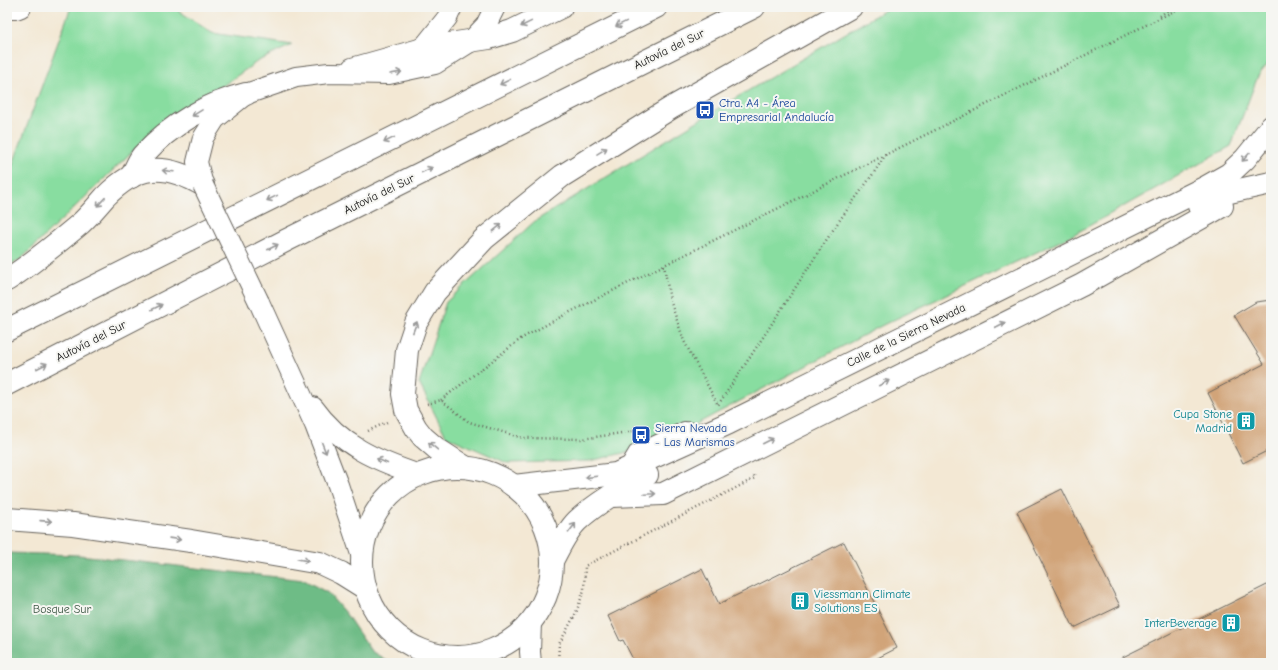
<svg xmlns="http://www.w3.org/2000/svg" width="1278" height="670" font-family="'Comic Neue',sans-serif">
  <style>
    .green { fill: #88dda0; stroke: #527c5e }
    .forest { fill: #6ebc86; stroke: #456c51 }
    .building { fill: #d1a479 }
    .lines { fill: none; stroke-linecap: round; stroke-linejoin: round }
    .service-casing { stroke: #67635c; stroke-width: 12 }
    .minor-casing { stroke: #67635c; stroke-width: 22 }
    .secondary-casing { stroke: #67635c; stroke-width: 24 }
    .motorway-casing { stroke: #67635c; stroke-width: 24 }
    .path { stroke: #67635c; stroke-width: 2.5; stroke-dasharray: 1 3; stroke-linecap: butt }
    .service { stroke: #fff; stroke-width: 10 }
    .minor { stroke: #fff; stroke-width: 20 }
    .secondary { stroke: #fff; stroke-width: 22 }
    .motorway { stroke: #fff; stroke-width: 22 }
    .minor-bridge-casing { stroke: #67635c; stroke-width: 22; stroke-linecap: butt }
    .minor-bridge { stroke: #fff; stroke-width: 20 }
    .oneway { stroke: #999 }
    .labels { text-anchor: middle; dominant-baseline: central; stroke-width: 4; stroke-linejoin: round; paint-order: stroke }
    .street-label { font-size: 12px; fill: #1c1c1c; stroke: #f6f6f2 }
    .transit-label { font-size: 12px; fill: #164399; stroke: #f6f6f2; text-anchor: start }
    .culture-label { font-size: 12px; fill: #0d838f; stroke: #f6f6f2; text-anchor: end }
    .park-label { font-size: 12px; fill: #3c5644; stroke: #f6f6f2 }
  </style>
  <rect width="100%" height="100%" fill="#f6f6f2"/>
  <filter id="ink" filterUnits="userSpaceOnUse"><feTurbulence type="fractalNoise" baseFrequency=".025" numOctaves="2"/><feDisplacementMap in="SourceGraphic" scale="8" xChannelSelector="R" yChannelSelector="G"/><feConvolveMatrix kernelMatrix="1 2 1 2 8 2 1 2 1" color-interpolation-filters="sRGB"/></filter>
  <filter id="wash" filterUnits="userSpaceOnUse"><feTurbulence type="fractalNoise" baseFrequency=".012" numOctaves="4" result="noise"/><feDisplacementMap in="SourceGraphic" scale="16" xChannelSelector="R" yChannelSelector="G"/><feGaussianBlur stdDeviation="0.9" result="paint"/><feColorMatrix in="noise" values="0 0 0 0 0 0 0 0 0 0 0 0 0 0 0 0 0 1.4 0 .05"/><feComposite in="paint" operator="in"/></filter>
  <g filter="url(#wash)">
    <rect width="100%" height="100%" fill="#f3e8d4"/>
    <!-- green -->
    <g class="green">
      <path d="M 71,7 L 173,7 L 212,33 L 292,45 L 258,61 L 140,144 L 20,260 L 7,266 L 7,180 Z"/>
      <path d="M 890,7 L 1271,7 L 1271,60 L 1258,76 L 1231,146 L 1071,236 L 885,324 L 657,445 L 590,461 L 507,463 L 446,436 L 419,383 L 446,302 L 535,221 L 712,112 Z"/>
    </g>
    <!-- forest -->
    <path class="forest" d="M 7,553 L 79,555 L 304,580 L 328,593 L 346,614 L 371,651 L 391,663 L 7,663 Z"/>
    <g id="blocks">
      <!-- building -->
      <g class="building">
        <path d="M 1271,300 L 1271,449 L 1243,463 L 1208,393 L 1264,364 L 1234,315 L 1256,302 Z"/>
        <path d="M 1062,489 L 1120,606 L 1074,628 L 1017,512 Z"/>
        <path d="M 844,542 L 897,648 L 868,663 L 635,663 L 623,640 L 620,641 L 608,616 L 702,569 L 719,604 Z"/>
        <path d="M 1271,583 L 1271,663 L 1111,663 Z"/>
      </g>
    </g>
  </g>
  <g filter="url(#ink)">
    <use href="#blocks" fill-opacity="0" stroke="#67635c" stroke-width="1"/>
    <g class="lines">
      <!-- service casing -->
      <g class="service-casing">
        <path id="service" d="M 625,466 L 634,451 L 684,427 L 704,429"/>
      </g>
      <!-- minor casing -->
      <g class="minor-casing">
        <g id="minor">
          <path d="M 7,9 L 16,9 L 21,7"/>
          <path d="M 352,68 L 423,48 L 447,18 L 452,7"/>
          <path d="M 203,185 L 197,162 L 203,138 L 215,119 L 246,94 L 296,77 L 329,73 L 389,74 L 435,64 L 470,42 L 486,25 L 495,7"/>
          <path d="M 259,302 L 315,425 L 338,485 L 362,557"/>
          <path d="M 313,407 C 341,446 375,460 419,475"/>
          <path d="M 531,622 L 530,652 L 531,663"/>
          <path d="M 447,657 L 461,663"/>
        </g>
      </g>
      <!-- secondary casing -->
      <g class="secondary-casing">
        <g id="secondary">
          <path d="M 1199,206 L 1225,193 L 1271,183"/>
          <circle cx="457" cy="562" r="95"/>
          <path d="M 514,486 L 616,474 L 729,423 L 1206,187 L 1229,174 L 1245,159 L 1271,127"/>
          <path d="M 612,496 L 663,494 L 1082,285 L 1222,206"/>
          <path d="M 552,561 C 559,548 566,532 577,521 C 594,505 626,485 647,475"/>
        </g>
      </g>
      <!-- motorway casing -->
      <g class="motorway-casing">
        <g id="motorway">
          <path d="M 423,48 L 489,38 L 512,31 L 561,7"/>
          <path d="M 131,177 C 135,170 138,161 143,155 C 170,125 208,103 246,94"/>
          <path d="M 7,280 C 32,264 57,243 80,224 C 89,216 97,206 105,197 C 137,164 164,162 203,185"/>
          <path d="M 7,330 L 656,7"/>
          <path d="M 7,384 L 287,240 L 754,7"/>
          <path d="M 465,467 L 437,449 L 423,437 L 416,428 L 406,410 L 403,394 L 407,350 L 416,323 L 435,292 L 484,239 L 562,176 L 671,108 L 851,7"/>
          <path d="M 7,519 L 73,524 L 191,541 L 320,563 L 341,573 L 365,588"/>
        </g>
      </g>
      <!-- path -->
      <g class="path">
        <path d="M 1160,16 L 1172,7"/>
        <path d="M 664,265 L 670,300 L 684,341 L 718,405 C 758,346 796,286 835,227 C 852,202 870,180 886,154"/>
        <path d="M 441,400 L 522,338 L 568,313 L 1182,7"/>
        <path d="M 427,404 L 441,400 L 469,422 L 523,438 L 582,439 L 635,431"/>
        <path d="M 368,431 L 387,422"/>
        <path d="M 558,663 L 559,644 L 576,613 L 584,590 L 585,566 L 755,478 L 753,473"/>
      </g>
      <!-- service -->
      <use href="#service" class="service"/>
      <!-- minor -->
      <use href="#minor" class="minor"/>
      <!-- secondary -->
      <use href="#secondary" class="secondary"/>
      <!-- motorway -->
      <use href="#motorway" class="motorway"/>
      <!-- minor-bridge casing -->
      <g class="minor-bridge-casing">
        <path id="minor-bridge" d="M 203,185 L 259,302"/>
      </g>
      <!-- minor-bridge -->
      <use href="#minor-bridge" class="minor-bridge"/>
    </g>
    <!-- one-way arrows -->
    <defs><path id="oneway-shaft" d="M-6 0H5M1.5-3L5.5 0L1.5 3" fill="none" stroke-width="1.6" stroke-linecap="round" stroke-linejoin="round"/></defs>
    <g class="oneway">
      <use href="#oneway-shaft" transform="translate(526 24) rotate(154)"/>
      <use href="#oneway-shaft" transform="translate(621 24) rotate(154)"/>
      <use href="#oneway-shaft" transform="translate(396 73) rotate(-10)"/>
      <use href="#oneway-shaft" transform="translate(505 82) rotate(154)"/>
      <use href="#oneway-shaft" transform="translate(197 113) rotate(148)"/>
      <use href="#oneway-shaft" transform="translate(389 140) rotate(154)"/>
      <use href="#oneway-shaft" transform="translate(602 151) rotate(-32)"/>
      <use href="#oneway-shaft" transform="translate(1246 157) rotate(132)"/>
      <use href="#oneway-shaft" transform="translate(427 170) rotate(-26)"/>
      <use href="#oneway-shaft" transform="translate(168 171) rotate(-173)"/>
      <use href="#oneway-shaft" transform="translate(272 198) rotate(154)"/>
      <use href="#oneway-shaft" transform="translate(101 202) rotate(133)"/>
      <use href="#oneway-shaft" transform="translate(497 228) rotate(-39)"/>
      <use href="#oneway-shaft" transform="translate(273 247) rotate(-27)"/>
      <use href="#oneway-shaft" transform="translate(157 307) rotate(-27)"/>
      <use href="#oneway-shaft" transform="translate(1000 325) rotate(-27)"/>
      <use href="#oneway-shaft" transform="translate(415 327) rotate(-69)"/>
      <use href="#oneway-shaft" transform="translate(42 366) rotate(-27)"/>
      <use href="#oneway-shaft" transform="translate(884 383) rotate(-27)"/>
      <use href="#oneway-shaft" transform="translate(768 441) rotate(-27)"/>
      <use href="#oneway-shaft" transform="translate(433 446) rotate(-140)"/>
      <use href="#oneway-shaft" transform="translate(324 448) rotate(68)"/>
      <use href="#oneway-shaft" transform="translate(382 461) rotate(-156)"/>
      <use href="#oneway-shaft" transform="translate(591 477) rotate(173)"/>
      <use href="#oneway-shaft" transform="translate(650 494) rotate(-3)"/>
      <use href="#oneway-shaft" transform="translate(46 521) rotate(4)"/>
      <use href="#oneway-shaft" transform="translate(572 528) rotate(-53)"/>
      <use href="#oneway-shaft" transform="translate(175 539) rotate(8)"/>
      <use href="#oneway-shaft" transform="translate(303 560) rotate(10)"/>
    </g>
  </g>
  <!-- icons -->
  <defs>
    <g id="bus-square" transform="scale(1)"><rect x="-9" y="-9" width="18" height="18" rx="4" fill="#1a4fb4" stroke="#f6f6f2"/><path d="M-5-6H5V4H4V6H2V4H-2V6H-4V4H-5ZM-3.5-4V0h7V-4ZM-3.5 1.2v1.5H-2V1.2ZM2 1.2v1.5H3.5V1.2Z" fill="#fff"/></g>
    <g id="building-square" transform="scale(1)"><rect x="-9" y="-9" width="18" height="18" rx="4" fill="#0f9aa8" stroke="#f6f6f2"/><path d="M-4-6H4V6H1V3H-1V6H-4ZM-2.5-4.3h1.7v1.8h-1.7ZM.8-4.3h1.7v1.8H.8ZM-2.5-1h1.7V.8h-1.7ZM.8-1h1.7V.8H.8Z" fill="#fff"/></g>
  </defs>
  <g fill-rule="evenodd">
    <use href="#bus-square" x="705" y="110"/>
    <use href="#building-square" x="1246" y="421"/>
    <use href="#bus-square" x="641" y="435"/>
    <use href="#building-square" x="800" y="601"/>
    <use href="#building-square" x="1231" y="623"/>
  </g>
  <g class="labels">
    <!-- street labels -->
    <g class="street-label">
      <text transform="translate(669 49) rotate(-26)">Autovía del Sur</text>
      <text transform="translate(379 194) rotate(-26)">Autovía del Sur</text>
      <text transform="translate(906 335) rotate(-26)">Calle de la Sierra Nevada</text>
      <text transform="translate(91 341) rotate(-27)">Autovía del Sur</text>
    </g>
    <!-- transit labels -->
    <g class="transit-label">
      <text x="719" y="103">Ctra. A4 - Área<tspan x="719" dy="14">Empresarial Andalucía</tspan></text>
      <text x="655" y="428">Sierra Nevada<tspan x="655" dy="14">- Las Marismas</tspan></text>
    </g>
    <!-- culture labels -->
    <g class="culture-label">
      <text x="1232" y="414">Cupa Stone<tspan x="1232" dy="14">Madrid</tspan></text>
      <text x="814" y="594" text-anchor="start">Viessmann Climate<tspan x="814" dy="14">Solutions ES</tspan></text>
      <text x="1217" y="623">InterBeverage</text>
    </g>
    <!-- park labels -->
    <g class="park-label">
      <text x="62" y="609">Bosque Sur</text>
    </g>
  </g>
  <!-- margin -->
  <rect width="1278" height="670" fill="none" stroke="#f6f6f2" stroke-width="24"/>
</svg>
